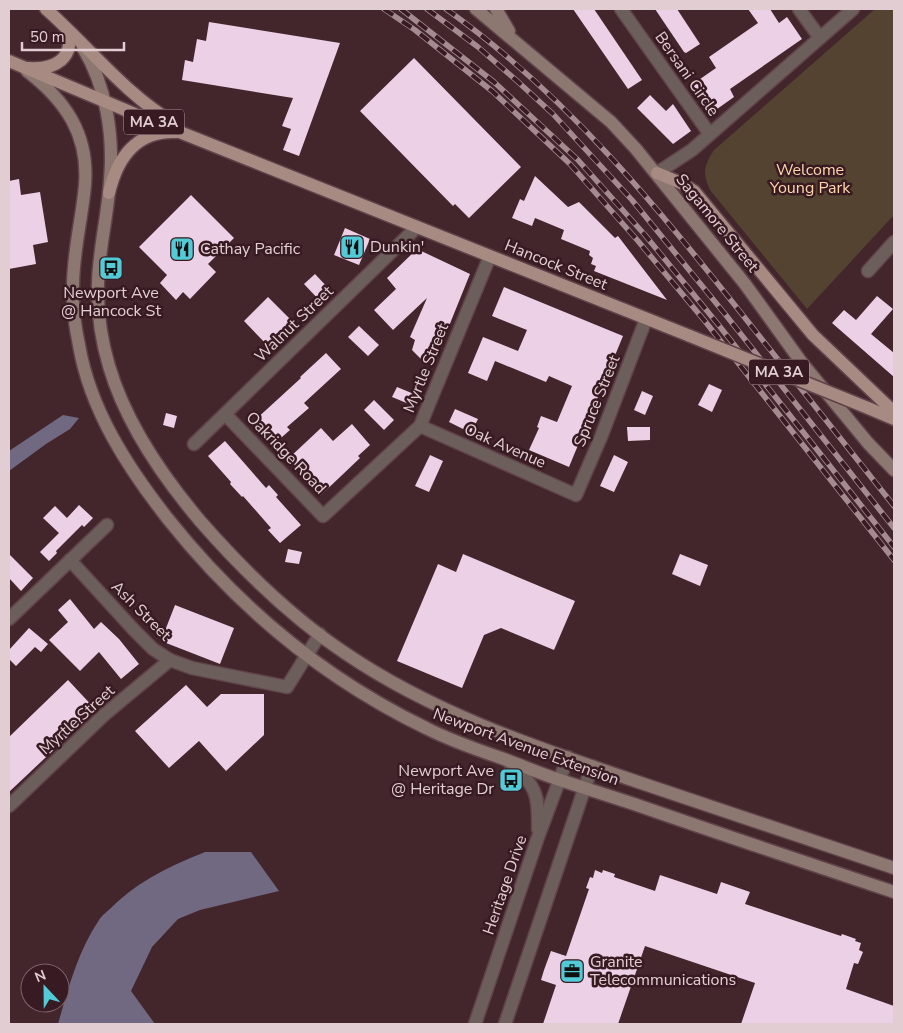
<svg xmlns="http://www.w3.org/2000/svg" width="903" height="1033" font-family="'Nunito Sans',sans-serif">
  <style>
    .green { fill: #544330 }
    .water { fill: #716882 }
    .building { fill: #ecd0e6 }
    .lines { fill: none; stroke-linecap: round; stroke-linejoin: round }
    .street-casing { stroke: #60434a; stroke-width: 15 }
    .secondary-casing { stroke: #60434a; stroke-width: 15 }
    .primary-casing { stroke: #60434a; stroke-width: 15 }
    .street { stroke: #6c5e5a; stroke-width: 12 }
    .secondary { stroke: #8d7871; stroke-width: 12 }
    .primary { stroke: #a78b83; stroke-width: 12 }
    .rail-casing { stroke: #a38b90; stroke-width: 5.5 }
    .rail { stroke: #381b22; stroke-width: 4; stroke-dasharray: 11; stroke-linecap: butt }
    .primary-bridge-casing { stroke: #60434a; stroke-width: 15; stroke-linecap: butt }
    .primary-bridge { stroke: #a78b83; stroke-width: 12 }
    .labels { text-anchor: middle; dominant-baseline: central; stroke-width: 5; stroke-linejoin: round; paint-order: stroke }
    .shield { fill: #381b22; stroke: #af989d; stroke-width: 1 }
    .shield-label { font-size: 15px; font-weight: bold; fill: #e2ced2 }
    .street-label { font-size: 16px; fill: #e2ced2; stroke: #381b22 }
    .park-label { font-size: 16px; fill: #fed6aa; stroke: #381b22 }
    .poi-label { font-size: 16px; fill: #e2ced2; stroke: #381b22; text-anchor: start }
  </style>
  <rect width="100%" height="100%" fill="#43252c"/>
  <!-- green -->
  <path class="green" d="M 875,9 L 894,9 L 894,215 L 807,309 L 710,190 C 702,173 704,165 714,150 Z"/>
  <!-- water -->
  <g class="water">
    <path d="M 63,415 L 79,418 L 70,429 L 46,444 L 9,471 L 9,451 Z"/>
    <path d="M 205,852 L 251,852 L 279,891 L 200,910 L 178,919 L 152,947 L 131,991 L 155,1024 L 58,1024 C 68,989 78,951 99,920 C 102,915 108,911 112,907 C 140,880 170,866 205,852 Z"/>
  </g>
  <!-- building -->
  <g class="building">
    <path d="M 573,9 L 594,9 L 642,80 L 628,89 Z"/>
    <path d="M 655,9 L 677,9 L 700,44 L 686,53 L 684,52 Z"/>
    <path d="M 748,9 L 770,9 L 779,23 L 787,17 L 802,39 L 730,89 L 734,97 L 710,114 L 690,86 L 716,68 L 709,57 L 758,23 Z"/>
    <path d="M 209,22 L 340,43 L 299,156 L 283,150 L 291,129 L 282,126 L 293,98 L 182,80 L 185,60 L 193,62 L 197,39 L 206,41 Z"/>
    <path d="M 414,58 L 521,167 L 469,218 L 455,204 L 453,206 L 360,111 Z"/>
    <path d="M 650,95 L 666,111 L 673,104 L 691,131 L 673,144 L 637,108 Z"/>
    <path d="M 535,176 L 568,207 L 579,202 L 615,238 L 618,236 L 667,300 L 594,271 L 596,266 L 591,264 L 593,258 L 589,255 L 590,251 L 561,239 L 564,230 L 535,218 L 532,226 L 512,218 L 520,199 L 524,201 Z"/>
    <path d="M 19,179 L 21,195 L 40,192 L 48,242 L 33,245 L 36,264 L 9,269 L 9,181 Z"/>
    <path d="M 191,195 L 234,238 L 208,264 L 216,272 L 190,299 L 183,292 L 176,300 L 160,283 L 167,275 L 139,247 Z"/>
    <path d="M 345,228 L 370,239 L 359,265 L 334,255 Z"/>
    <path d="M 417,249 L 470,274 L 449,326 L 446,324 L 435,348 L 429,346 L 424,362 L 412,350 L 415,340 L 410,337 L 427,298 L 393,330 L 374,310 L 396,289 L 387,278 Z"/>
    <path d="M 315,274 L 331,291 L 320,301 L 304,284 Z"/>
    <path d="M 504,287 L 623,336 L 569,467 L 529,450 L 539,428 L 537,427 L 541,416 L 557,422 L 572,386 L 549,376 L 546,382 L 495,361 L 487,381 L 468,373 L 483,337 L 518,351 L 527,330 L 492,316 Z"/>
    <path d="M 877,296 L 893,309 L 871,334 L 894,353 L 894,377 L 832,323 L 844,310 L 856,320 Z"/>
    <path d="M 268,297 L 293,322 L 268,346 L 244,321 Z"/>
    <path d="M 359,326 L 379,345 L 368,356 L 348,337 Z"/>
    <path d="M 326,353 L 341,369 L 304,403 L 309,408 L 287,427 L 290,430 L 274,444 L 254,421 L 301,378 L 300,377 Z"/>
    <path d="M 709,384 L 722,390 L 712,412 L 698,405 Z"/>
    <path d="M 397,387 L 414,394 L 409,404 L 392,397 Z"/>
    <path d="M 642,391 L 653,396 L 645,415 L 634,410 Z"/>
    <path d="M 374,400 L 394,420 L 384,430 L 364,410 Z"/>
    <path d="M 455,409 L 478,419 L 471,433 L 449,422 Z"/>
    <path d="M 166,413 L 177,416 L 174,428 L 163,425 Z"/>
    <path d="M 352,424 L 370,445 L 358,456 L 360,458 L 320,496 L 289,458 L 321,428 L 333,441 Z"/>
    <path d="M 627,427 L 650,427 L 650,440 L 628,441 Z"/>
    <path d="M 225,441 L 266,488 L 269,485 L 278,495 L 276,497 L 301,525 L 280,543 L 268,530 L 271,528 L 243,496 L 242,497 L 230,484 L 231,482 L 208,456 Z"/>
    <path d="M 430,455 L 443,461 L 429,492 L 415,486 Z"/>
    <path d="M 614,455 L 628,462 L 614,492 L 600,486 Z"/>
    <path d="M 79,505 L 93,518 L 84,527 L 82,525 L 56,551 L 57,553 L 49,561 L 40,552 L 59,533 L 43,518 L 55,506 L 67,518 Z"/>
    <path d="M 288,549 L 302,552 L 299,564 L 285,562 Z"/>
    <path d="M 9,554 L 33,578 L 21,591 L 9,578 Z"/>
    <path d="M 463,554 L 575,601 L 554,650 L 501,628 L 484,635 L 462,688 L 397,661 L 438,564 L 456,572 Z"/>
    <path d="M 680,554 L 708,565 L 700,586 L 672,574 Z"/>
    <path d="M 70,599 L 94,629 L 101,622 L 119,639 L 139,664 L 121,679 L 99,652 L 80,671 L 49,640 L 68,622 L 58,610 Z"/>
    <path d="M 175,605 L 234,628 L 220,664 L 161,641 Z"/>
    <path d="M 29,628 L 48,644 L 41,652 L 35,647 L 16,666 L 9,659 L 9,650 Z"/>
    <path d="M 68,680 L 96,710 L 9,792 L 9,737 Z"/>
    <path d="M 186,685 L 207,707 L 221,694 L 264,694 L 264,735 L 226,771 L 199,741 L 169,768 L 135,731 Z"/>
    <path d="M 595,870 L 602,873 L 603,870 L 615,874 L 614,877 L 655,891 L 660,875 L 717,894 L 721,882 L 750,892 L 745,904 L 841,936 L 842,934 L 856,939 L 855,941 L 861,943 L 859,950 L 863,952 L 858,964 L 854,963 L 846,989 L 894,1006 L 894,1024 L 741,1024 L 755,983 L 645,946 L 618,1024 L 543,1024 L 556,985 L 541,980 L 544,970 L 551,951 L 566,956 L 589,889 L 586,888 L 590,877 L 593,878 Z"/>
  </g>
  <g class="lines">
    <!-- street casing -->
    <g class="street-casing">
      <g id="street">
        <path d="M 621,9 L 709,133"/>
        <path d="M 799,9 L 820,38"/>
        <path d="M 657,173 L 692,150 L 853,9"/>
        <path d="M 868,271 L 894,242"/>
        <path d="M 225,414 L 323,516 L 420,426 L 490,256"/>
        <path d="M 420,426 L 576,495 L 601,437 L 646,319"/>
        <path d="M 194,444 L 417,227"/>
        <path d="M 70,560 L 134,630 L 153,649 L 170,660 L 192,668 L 287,687 L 320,634"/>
        <path d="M 9,619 L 107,525"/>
        <path d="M 509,762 C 536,785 539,794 538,829"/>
        <path d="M 9,806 L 104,715 L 170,660"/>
        <path d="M 475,1024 L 537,840 L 568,757"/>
        <path d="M 505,1024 L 592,766"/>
      </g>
    </g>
    <!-- secondary casing -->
    <g class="secondary-casing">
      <g id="secondary">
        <path d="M 476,9 L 611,122 L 636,149 L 745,284 L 802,363 L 868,443 L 894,470"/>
        <path d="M 496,9 L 509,31"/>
        <path d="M 83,48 C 106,85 114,136 110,180 C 108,214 99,248 98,283 C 97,311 101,339 109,366 C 126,424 162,476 201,522 C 244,571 291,617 345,653 C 433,713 535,747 635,781 C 722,810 808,839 894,868"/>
        <path d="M 27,71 C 66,101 89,135 85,185 C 82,219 73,252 73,286 C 72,306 75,326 79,345 C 90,410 128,468 168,519 C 238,607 325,679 426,728 C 451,741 478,750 504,759 C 523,766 541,774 560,780 C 584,788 609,796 634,804 C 720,834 807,863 894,892"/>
      </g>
    </g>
    <!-- primary casing -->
    <g class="primary-casing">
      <g id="primary">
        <path d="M 46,9 C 89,47 125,94 174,123"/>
        <path d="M 9,61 L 142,117 L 690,336"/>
        <path d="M 29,68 C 55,70 76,58 67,29"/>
        <path d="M 657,173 L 681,183 L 694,191 L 813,335 L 894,412"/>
        <path d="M 109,193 C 117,159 136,130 176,132"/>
        <path d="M 868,408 L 894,419"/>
      </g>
    </g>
    <!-- street -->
    <use href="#street" class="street"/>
    <!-- secondary -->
    <use href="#secondary" class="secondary"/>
    <!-- primary -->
    <use href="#primary" class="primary"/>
    <!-- rail casing -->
    <g class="rail-casing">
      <g id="rail">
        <path d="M 384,9 L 415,30 L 492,91 L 570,164 L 638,241 L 704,320 L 894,560"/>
        <path d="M 401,9 L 494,82 L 578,160 L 645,235 L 717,323 L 894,547"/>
        <path d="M 427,9 L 478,47 L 516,80 L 553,114 L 632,200 L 725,314 L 894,528"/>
        <path d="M 446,9 C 567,95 658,208 749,323 C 797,384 846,445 894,506"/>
      </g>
    </g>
    <!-- rail -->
    <use href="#rail" class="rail"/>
    <!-- primary-bridge casing -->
    <g class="primary-bridge-casing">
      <path id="primary-bridge" d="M 690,336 L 868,408"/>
    </g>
    <!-- primary-bridge -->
    <use href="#primary-bridge" class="primary-bridge"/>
  </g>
  <!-- icons -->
  <defs>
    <g id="restaurant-square" transform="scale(1.25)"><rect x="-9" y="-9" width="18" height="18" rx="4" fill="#52cbd7" stroke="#381b22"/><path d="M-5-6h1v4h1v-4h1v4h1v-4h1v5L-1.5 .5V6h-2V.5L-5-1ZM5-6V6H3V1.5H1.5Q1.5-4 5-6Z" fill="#111"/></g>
    <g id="bus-square" transform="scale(1.25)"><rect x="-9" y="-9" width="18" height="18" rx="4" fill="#52cbd7" stroke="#381b22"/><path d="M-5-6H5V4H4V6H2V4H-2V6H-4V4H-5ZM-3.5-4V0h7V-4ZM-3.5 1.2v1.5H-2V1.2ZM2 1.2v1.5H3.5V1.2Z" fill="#111"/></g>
    <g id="office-square" transform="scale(1.25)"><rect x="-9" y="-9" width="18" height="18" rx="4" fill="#52cbd7" stroke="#381b22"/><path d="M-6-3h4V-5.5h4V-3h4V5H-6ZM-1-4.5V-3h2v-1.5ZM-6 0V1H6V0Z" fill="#111"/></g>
  </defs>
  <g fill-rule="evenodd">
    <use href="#restaurant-square" x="352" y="247"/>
    <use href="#restaurant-square" x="182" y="249"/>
    <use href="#bus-square" x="111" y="268"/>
    <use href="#bus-square" x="511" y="780"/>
    <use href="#office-square" x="572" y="971"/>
  </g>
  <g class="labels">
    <!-- shield labels -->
    <g class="shield">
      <rect x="124" y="109.5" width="60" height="25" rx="4"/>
      <rect x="749" y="359.5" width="60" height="25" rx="4"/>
    </g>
    <g class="shield-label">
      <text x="154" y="122">MA 3A</text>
      <text x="779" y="372">MA 3A</text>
    </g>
    <!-- street labels -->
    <g class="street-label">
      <text transform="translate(687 74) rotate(55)">Bersani Circle</text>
      <text transform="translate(717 223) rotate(51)">Sagamore Street</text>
      <text transform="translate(556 265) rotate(22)">Hancock Street</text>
      <text transform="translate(294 324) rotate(-44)">Walnut Street</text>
      <text transform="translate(426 368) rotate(-68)">Myrtle Street</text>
      <text transform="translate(597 401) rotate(-68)">Spruce Street</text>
      <text transform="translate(505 446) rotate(24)">Oak Avenue</text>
      <text transform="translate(286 453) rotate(46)">Oakridge Road</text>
      <text transform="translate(141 611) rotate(45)">Ash Street</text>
      <text transform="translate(77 720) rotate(-42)">Myrtle Street</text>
      <text transform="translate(526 747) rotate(20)">Newport Avenue Extension</text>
      <text transform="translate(505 885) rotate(-71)">Heritage Drive</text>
    </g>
    <!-- park labels -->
    <g class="park-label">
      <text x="810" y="170">Welcome<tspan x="810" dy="18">Young Park</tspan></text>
    </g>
    <!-- poi labels -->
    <g class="poi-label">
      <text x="370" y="247">Dunkin'</text>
      <text x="200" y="249">Cathay Pacific</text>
      <text x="111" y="293" text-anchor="middle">Newport Ave<tspan x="111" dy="18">@ Hancock St</tspan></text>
      <text x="494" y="771" text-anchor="end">Newport Ave<tspan x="494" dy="18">@ Heritage Dr</tspan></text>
      <text x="590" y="962">Granite<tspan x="590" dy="18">Telecommunications</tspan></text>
    </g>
  </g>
  <!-- border -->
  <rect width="903" height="1033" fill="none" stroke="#e2ced2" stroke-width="20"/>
  <!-- north arrow -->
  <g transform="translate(45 988) rotate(338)"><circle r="24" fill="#381b22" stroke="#7c6368"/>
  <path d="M0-4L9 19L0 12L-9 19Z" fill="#52cbd7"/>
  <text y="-8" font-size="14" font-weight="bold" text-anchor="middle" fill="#e2ced2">N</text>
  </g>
  <!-- scale -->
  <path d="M22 42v8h102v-8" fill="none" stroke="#e2ced2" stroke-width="2.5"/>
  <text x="30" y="42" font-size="15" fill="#e2ced2" stroke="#381b22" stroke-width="4" paint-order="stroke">50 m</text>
</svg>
